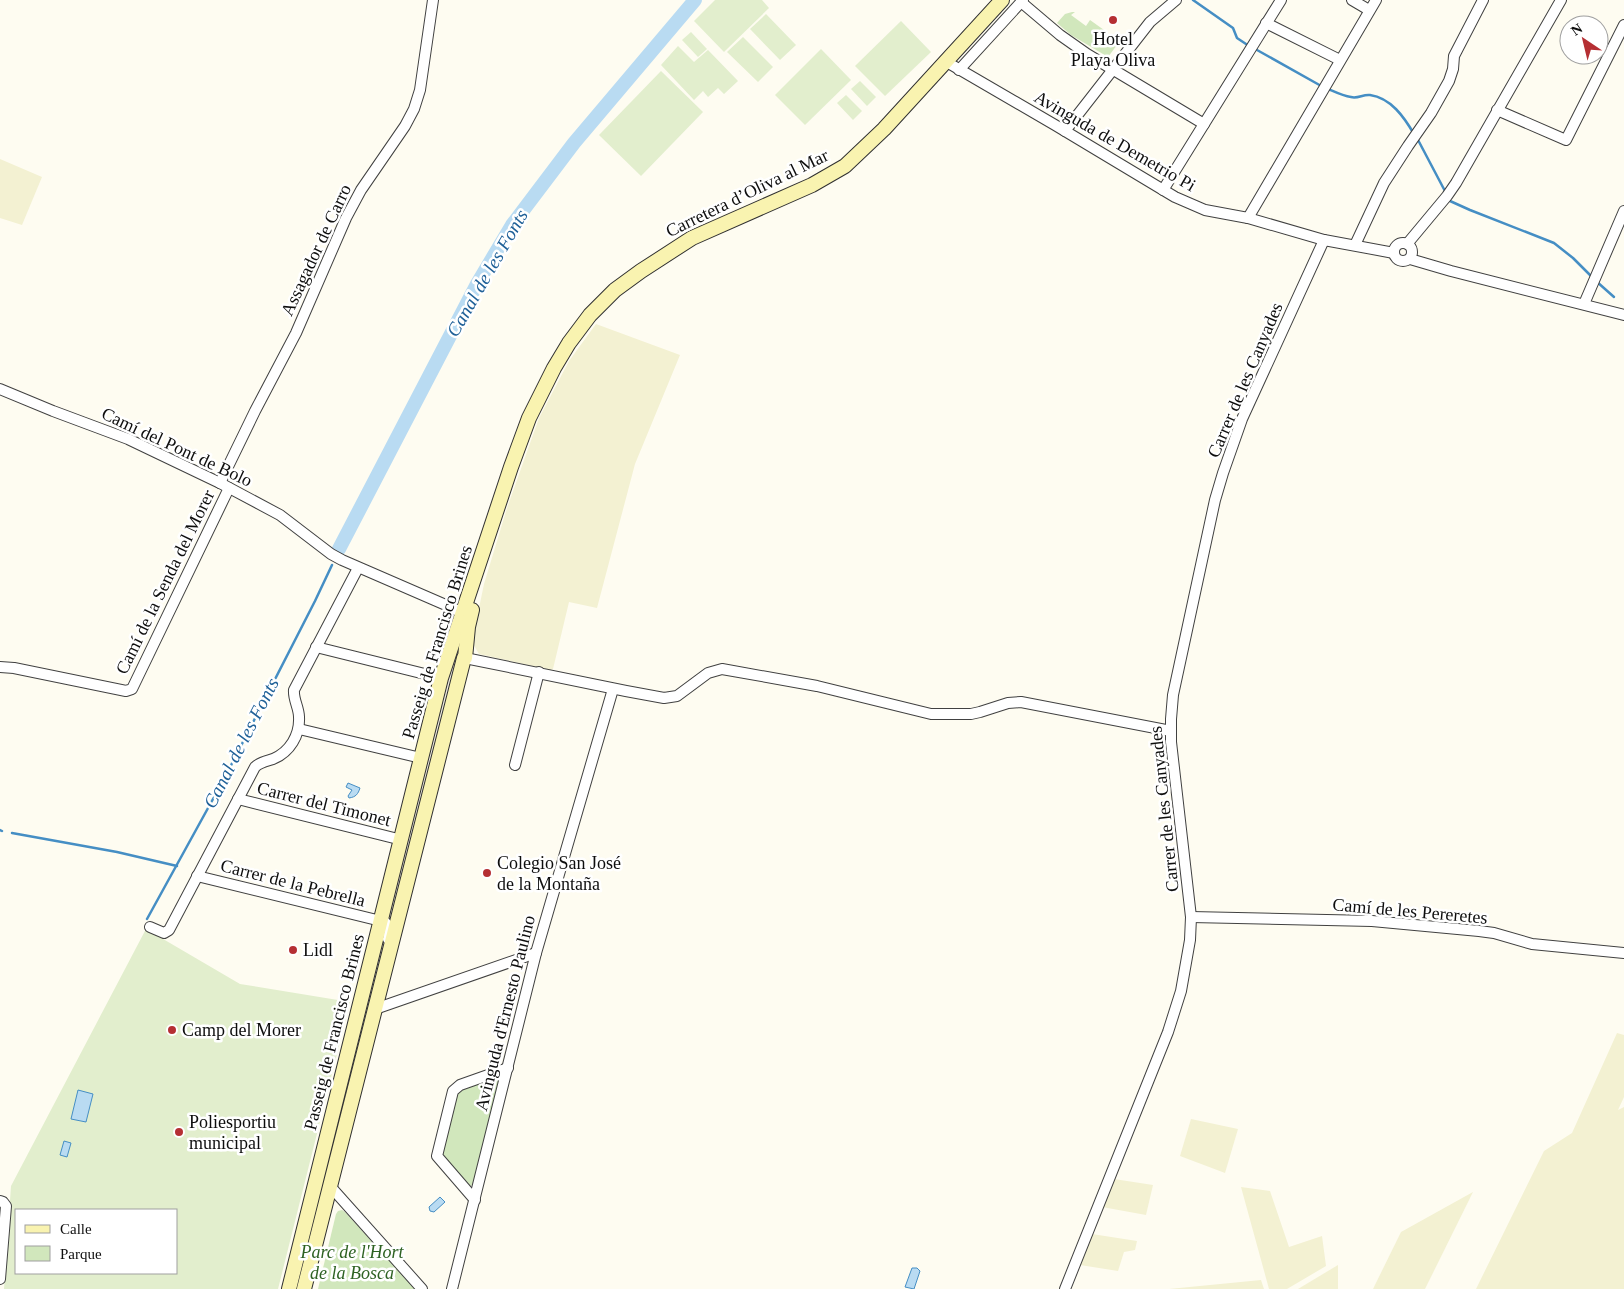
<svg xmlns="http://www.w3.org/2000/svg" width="1624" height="1289" font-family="Georgia,serif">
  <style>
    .farmland { fill: #f3f1d2 }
    .green { fill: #d1e7bc }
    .pitch { fill: #e2eecd; fill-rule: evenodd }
    .plaza { fill: #eeebe0 }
    .water { fill: #b9dbf2; stroke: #458ec4 }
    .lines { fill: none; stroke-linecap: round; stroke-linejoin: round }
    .stream { stroke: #458ec4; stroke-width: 2.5 }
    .river { stroke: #b9dbf2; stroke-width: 14 }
    .street-casing { stroke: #414141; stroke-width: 12 }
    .secondary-casing { stroke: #303030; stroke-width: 16 }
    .street { stroke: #fff; stroke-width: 10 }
    .secondary { stroke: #f9f3b0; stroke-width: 14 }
    .poi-dot { fill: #b52f33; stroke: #fff; stroke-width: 2 }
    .labels { text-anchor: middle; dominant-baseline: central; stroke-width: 5; stroke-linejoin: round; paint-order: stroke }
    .poi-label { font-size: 18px; fill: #0e0e0e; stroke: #fff; text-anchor: start }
    .street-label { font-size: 18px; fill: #0e0e0e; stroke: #fff }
    .park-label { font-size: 18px; font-style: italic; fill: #2e6223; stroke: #fff }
    .water-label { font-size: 19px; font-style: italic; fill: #206198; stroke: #fff }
  </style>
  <rect width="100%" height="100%" fill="#fefcf1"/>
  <!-- farmland -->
  <g class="farmland">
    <path d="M 0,159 L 42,177 L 22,225 L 0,218 Z"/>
    <path d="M 596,324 L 680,355 L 635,464 L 597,608 L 569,602 L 553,669 L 550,670 L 479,654 L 472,642 L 484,584 L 507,508 L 539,418 L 569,361 Z"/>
    <path d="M 1617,1033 L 1624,1035 L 1624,1097 L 1618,1110 L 1624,1107 L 1624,1289 L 1476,1289 L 1544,1151 L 1572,1133 Z"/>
    <path d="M 1191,1119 L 1238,1129 L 1225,1173 L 1180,1156 Z"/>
    <path d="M 1114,1179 L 1153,1185 L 1146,1215 L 1102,1207 Z"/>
    <path d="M 1241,1187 L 1270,1191 L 1289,1247 L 1322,1236 L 1326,1266 L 1287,1289 L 1269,1289 Z"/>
    <path d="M 1473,1192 L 1425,1289 L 1373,1289 L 1401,1232 Z"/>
    <path d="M 1092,1234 L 1137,1241 L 1135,1250 L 1124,1252 L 1118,1271 L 1080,1265 Z"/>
    <path d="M 1338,1265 L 1338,1289 L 1298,1289 Z"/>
    <path d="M 1261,1280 L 1264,1289 L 1169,1289 Z"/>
  </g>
  <!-- green -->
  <g class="green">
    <path d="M 1072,12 L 1075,12 L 1071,15 L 1086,26 L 1090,20 L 1104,30 L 1105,34 L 1104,38 L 1099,38 L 1096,40 L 1097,47 L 1102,47 L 1105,44 L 1106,38 C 1112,36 1115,37 1120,41 L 1108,57 L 1071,35 L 1057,23 L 1065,14 Z"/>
    <path d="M 493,1077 L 497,1078 L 499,1081 L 474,1182 L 471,1186 L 467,1185 L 440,1156 L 457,1090 Z"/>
    <path d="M 342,1210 L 345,1212 L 415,1289 L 318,1289 L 336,1214 L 338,1211 Z"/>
  </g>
  <!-- pitch -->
  <g class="pitch">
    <path d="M 715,0 L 762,0 L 769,8 L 724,52 L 694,21 Z"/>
    <path d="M 766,14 L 796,45 L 780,60 L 750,29 Z"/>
    <path d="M 901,21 L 931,52 L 885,96 L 855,66 Z"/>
    <path d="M 691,32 L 707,49 L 698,57 L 682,40 Z"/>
    <path d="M 743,37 L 773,67 L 758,82 L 727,52 Z"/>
    <path d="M 678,46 L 694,62 L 708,50 L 738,81 L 724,94 L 718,88 L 708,97 L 703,91 L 694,100 L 661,65 Z"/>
    <path d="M 821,49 L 851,80 L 805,125 L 775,95 Z"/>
    <path d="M 661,71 L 703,112 L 641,176 L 599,135 Z"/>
    <path d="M 860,81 L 876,97 L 867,106 L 851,89 Z"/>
    <path d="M 846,95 L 862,111 L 853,120 L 837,103 Z"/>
    <path d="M 146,929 L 240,984 L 350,1002 L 278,1289 L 4,1289 L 11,1186 ZM 16,1210 L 176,1210 L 176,1273 L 16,1273 Z"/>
  </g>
  <!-- plaza -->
  <path class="plaza" d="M 450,660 L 460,663 L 395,921 L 388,920 L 387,931 L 378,968 L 380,977 L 302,1289 L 291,1289 Z"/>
  <!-- water -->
  <g class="water">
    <path d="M 348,783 L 360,788 C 358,794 356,797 349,798 L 348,796 L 352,790 L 346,787 Z"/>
    <path d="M 78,1090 L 93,1094 L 86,1122 L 71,1119 Z"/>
    <path d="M 64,1141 L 71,1143 L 67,1157 L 60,1155 Z"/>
    <path d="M 440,1197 L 445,1202 L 434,1212 L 430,1211 L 429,1207 Z"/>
    <path d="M 912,1268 L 917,1268 L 920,1271 L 914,1289 L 905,1287 Z"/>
  </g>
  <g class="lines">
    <!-- stream -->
    <g class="stream">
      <path d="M 1193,0 L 1233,28 L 1237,38 L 1246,44"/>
      <path d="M 1257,50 L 1323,87"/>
      <path d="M 1328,89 C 1335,92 1343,96 1351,97 C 1358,99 1363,94 1370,95 C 1391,98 1404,117 1414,134"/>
      <path d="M 1417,138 L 1446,193"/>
      <path d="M 1449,198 L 1450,201 L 1470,210 L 1554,243 L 1573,258 L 1592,277"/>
      <path d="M 1596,281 L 1614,297"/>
      <path d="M 0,830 L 2,831"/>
      <path d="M 12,833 L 117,852 L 177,866"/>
      <path d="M 147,919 L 224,779 L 315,601 L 332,565"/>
    </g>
    <!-- river -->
    <path class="river" d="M 339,549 L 477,284 L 512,225 L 574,143 L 695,0"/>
    <!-- street casing -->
    <g class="street-casing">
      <g id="street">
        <path d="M 1352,0 L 1369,10"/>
        <path d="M 1021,2 L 1060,35 L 1087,54 L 1204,124 L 1163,190"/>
        <path d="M 1266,23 L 1340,60"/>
        <path d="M 945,61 L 1055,125 L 1175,197 L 1205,210 L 1248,218 L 1324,240 L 1394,253"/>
        <path d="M 959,70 L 1023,0"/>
        <path d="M 1497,110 L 1566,140 L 1624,25"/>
        <path d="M 1204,124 L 1281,0"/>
        <path d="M 1065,131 L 1150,22 L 1176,0"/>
        <path d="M 1248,218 L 1376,0"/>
        <circle cx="1403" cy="252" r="9"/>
        <path d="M 1407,244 L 1447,196 L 1456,183 L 1561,0"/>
        <path d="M 1355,245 L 1384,183 L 1408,146 L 1431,113 L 1449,81 L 1453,69 L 1454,56 L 1483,0"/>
        <path d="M 1410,259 L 1451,271 L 1624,315"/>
        <path d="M 1584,304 L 1624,211"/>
        <path d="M 0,389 L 53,411 L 128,439 L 220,483 L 280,515 L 331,554 L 342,560 L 455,609 L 466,617"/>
        <path d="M 220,483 L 255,411 L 296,333 L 346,218 L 361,190 L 405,126 L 414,109 L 420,90 L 433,0"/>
        <path d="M 316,647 L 441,678"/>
        <path d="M 465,658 L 626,691 L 664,698 L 677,696 L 708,673 L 722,669 L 817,686 L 931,714 L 971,714 L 980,712 L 1008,703 L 1021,702 L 1171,731"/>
        <path d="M 0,667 L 14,668 L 126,691 L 132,689 L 229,488"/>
        <path d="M 299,729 L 421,758"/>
        <path d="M 515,765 L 539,672"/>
        <path d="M 238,799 L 402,840"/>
        <path d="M 197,876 L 385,922 L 390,929 L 388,939"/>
        <path d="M 1191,917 L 1372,921 L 1479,931 L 1494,933 L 1532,944 L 1624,953"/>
        <path d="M 150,927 L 164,933 L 169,930 L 255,767 C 260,762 267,761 273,759 C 290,752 300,735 299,717 C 299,708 293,699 294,690 L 358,568"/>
        <path d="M 375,1009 L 536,953"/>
        <path d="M 330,1186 L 422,1289"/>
        <path d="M 475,1200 L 437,1156 L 453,1091 L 460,1085 L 508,1068"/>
        <path d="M 0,1201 L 3,1202 L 6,1206 L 0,1279"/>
        <path d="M 452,1289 L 536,953 L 613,689"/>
        <path d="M 1065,1289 L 1168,1032 L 1181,991 L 1190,940 L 1191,917 L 1171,742 L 1171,719 L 1173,695 L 1215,500 L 1223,473 L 1242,419 L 1324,240"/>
      </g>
    </g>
    <!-- secondary casing -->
    <g class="secondary-casing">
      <g id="secondary">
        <path d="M 289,1289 L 441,678 L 511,467 L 529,418 L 554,368 L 569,343 L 590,315 L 615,290 L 641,271 L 692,238 L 812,185 L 845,166 L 884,129 L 1002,0"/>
        <path d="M 304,1289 L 464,658 L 465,658 L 468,627 L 472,610"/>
      </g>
    </g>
    <!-- street -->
    <use href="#street" class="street"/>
    <!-- secondary -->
    <use href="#secondary" class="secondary"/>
  </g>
  <!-- markers -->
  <g class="poi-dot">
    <circle cx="1113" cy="20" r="5"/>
    <circle cx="487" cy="873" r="5"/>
    <circle cx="293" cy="950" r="5"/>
    <circle cx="172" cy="1030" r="5"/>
    <circle cx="179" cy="1132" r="5"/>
  </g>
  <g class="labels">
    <!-- poi labels -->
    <g class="poi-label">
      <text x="1113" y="39" text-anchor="middle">Hotel<tspan x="1113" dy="21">Playa Oliva</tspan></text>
      <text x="497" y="863">Colegio San José<tspan x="497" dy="21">de la Montaña</tspan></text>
      <text x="303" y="950">Lidl</text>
      <text x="182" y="1030">Camp del Morer</text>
      <text x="189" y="1122">Poliesportiu<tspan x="189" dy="21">municipal</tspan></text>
    </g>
    <!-- street labels -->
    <g class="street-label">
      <text transform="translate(1115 141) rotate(30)">Avinguda de Demetrio Pi</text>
      <text transform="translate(747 193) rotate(-26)">Carretera d’Oliva al Mar</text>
      <text transform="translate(316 250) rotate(-65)">Assagador de Carro</text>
      <text transform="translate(1245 380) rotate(-67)">Carrer de les Canyades</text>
      <text transform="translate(177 447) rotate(25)">Camí del Pont de Bolo</text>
      <text transform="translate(165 582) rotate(-64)">Camí de la Senda del Morer</text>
      <text transform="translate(437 642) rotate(-73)">Passeig de Francisco Brines</text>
      <text transform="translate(324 804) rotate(14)">Carrer del Timonet</text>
      <text transform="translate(1164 809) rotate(-96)">Carrer de les Canyades</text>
      <text transform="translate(293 883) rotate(14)">Carrer de la Pebrella</text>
      <text transform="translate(1410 911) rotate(5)">Camí de les Pereretes</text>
      <text transform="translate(505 1013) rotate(-76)">Avinguda d'Ernesto Paulino</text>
      <text transform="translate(334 1032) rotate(-76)">Passeig de Francisco Brines</text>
    </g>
    <!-- park labels -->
    <g class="park-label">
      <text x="352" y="1252">Parc de l'Hort<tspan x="352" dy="21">de la Bosca</tspan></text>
    </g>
    <!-- water labels -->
    <g class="water-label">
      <text transform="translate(487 273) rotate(-60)">Canal de les Fonts</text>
      <text transform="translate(241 743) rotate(-63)">Canal de les Fonts</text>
    </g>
  </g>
  <!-- legend -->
  <rect x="15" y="1209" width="162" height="65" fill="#ffffff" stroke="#9f9f9f"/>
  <rect x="25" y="1225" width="25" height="8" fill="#f9f3b0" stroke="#9f9f9f"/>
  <text x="60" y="1234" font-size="15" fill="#0e0e0e">Calle</text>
  <rect x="25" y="1246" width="25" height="15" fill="#d1e7bc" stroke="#9f9f9f"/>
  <text x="60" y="1259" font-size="15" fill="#0e0e0e">Parque</text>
  <!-- north arrow -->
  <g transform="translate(1584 40) rotate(325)"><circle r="24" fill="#ffffff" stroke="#9f9f9f"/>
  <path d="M0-4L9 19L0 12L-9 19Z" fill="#b52f33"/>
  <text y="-8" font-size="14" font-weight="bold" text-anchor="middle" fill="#0e0e0e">N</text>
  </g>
</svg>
